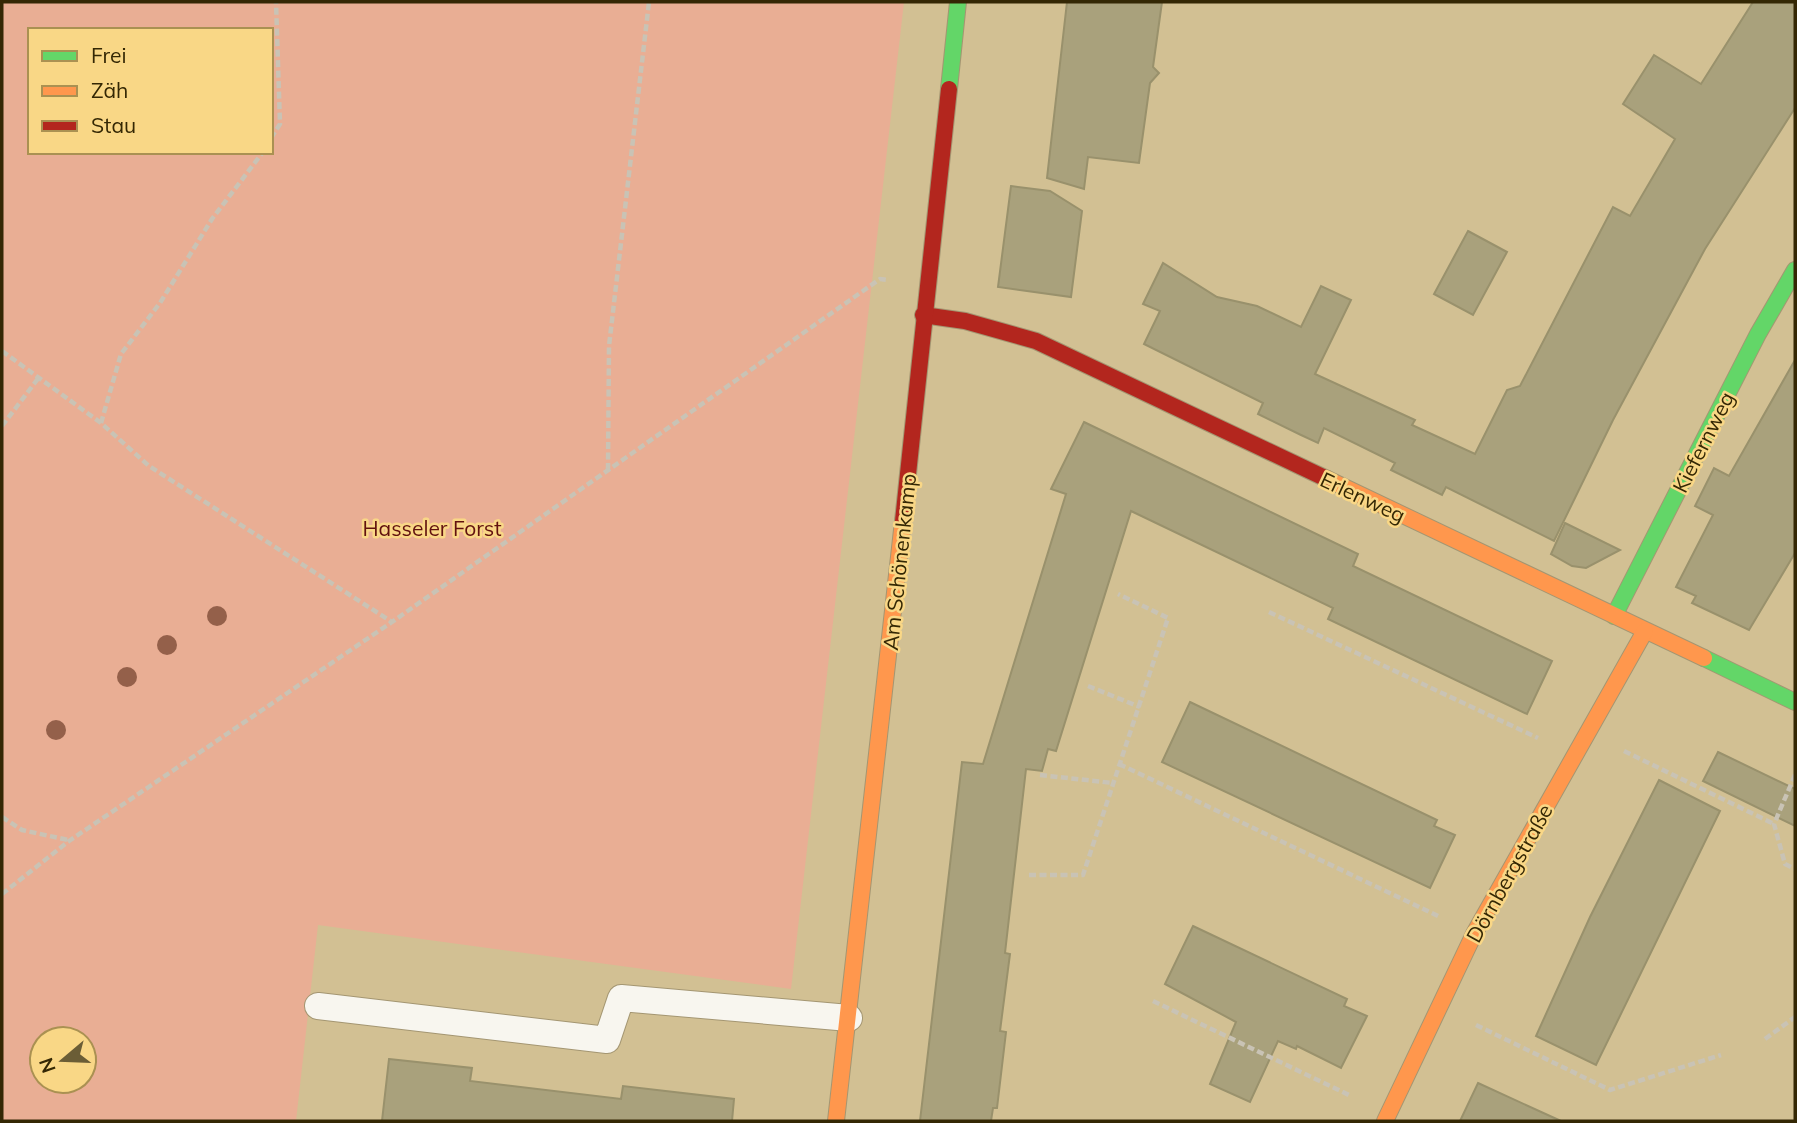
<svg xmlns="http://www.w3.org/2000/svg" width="1797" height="1123" font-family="Mulish,sans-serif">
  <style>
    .green { fill: #e9ae94; fill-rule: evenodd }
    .building { fill: #a9a17c; stroke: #99916c; stroke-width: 2 }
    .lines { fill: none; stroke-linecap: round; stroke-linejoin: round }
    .lane-casing { stroke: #a49672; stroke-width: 28 }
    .fast-casing { stroke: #a49672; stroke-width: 18 }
    .slow-casing { stroke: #a49672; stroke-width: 18 }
    .jam-casing { stroke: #a49672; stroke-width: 18 }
    .path { stroke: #c9c3b5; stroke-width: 4.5; stroke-dasharray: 7 3.5; stroke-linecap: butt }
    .lane { stroke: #f8f6ef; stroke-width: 26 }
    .fast { stroke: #63d668; stroke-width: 16 }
    .slow { stroke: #ff974d; stroke-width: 16 }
    .jam { stroke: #b3261e; stroke-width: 16 }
    .tree { fill: #94604a }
    .labels { text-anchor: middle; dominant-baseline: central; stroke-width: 5; stroke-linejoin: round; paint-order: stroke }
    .street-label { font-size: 21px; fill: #342704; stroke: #f9d786 }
    .park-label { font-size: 21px; fill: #61110f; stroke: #f9d786 }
  </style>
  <rect width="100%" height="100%" fill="#d2c093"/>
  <!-- green -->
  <path class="green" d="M 2,2 L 904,2 L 791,989 L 318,925 L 296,1121 L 2,1121 ZM 30,30 L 271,30 L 271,152 L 30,152 ZM 42,1039 L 84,1039 L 84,1081 L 42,1081 Z"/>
  <!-- building -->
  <g class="building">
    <path d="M 1067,2 L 1162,2 L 1153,67 L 1159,73 L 1150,83 L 1139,163 L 1088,157 L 1084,189 L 1047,178 Z"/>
    <path d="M 1753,2 L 1795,2 L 1795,108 L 1705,249 L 1613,420 L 1554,541 L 1446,487 L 1442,495 L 1391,470 L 1395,463 L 1324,428 L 1318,443 L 1301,435 L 1258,414 L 1263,403 L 1144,344 L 1160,311 L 1143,304 L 1163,263 L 1217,297 L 1257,306 L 1301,327 L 1321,286 L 1351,300 L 1315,374 L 1415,420 L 1412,425 L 1475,454 L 1507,390 L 1520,386 L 1613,207 L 1630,216 L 1675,139 L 1623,104 L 1654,55 L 1701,84 Z"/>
    <path d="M 1011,186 L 1050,191 L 1082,211 L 1071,297 L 998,287 Z"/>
    <path d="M 1468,231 L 1507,252 L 1473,315 L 1434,294 Z"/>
    <path d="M 1795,360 L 1795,553 L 1749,630 L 1692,603 L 1696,596 L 1676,587 L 1713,515 L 1695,506 L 1714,468 L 1729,476 Z"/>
    <path d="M 1084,422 L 1358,554 L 1353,566 L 1552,661 L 1527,714 L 1328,619 L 1333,608 L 1131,511 L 1056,751 L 1048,749 L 1042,771 L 1026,769 L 1005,953 L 1010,954 L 1000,1031 L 1006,1032 L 997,1108 L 993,1108 L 991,1121 L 920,1121 L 962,762 L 983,764 L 1066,494 L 1051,489 Z"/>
    <path d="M 1565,523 L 1620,550 L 1586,568 L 1572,566 L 1551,554 Z"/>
    <path d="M 1190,702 L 1437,820 L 1434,826 L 1455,835 L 1430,888 L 1162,762 Z"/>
    <path d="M 1718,752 L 1795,789 L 1795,826 L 1703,781 Z"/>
    <path d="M 1659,780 L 1720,811 L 1596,1065 L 1536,1036 L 1590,917 Z"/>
    <path d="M 1193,926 L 1347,999 L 1344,1006 L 1367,1016 L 1341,1068 L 1297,1046 L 1296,1049 L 1278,1041 L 1250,1102 L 1210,1084 L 1236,1022 L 1165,984 Z"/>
    <path d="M 389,1059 L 472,1068 L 470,1081 L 621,1099 L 623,1086 L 734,1099 L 732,1121 L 382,1121 Z"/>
    <path d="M 1478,1083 L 1561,1121 L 1460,1121 Z"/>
  </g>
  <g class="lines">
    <!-- lane casing -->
    <g class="lane-casing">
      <path id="lane" d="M 318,1006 L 607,1040 L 621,998 L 849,1018"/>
    </g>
    <!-- fast casing -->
    <g class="fast-casing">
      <g id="fast">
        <path d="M 949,89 L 958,2"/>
        <path d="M 1614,616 L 1758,334 L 1795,270"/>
        <path d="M 1704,658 L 1795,702"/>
      </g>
    </g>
    <!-- slow casing -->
    <g class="slow-casing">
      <g id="slow">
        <path d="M 1327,479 L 1704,658"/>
        <path d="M 836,1121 L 903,521"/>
        <path d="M 1385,1121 L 1474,934 L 1645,631"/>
      </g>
    </g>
    <!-- jam casing -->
    <g class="jam-casing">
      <g id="jam">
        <path d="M 923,315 L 965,321 L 1036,341 L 1327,479"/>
        <path d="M 903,521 L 949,89"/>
      </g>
    </g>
    <!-- path -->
    <g class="path">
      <path d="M 271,138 L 280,124 L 276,2"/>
      <path d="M 2,351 L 101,423 L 149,466 L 392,622"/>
      <path d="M 101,423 L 121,354 L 160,303 L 212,219 L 263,152"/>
      <path d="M 2,426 L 40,376"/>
      <path d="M 608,470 L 609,346 L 649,2"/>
      <path d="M 1269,612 L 1538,738"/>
      <path d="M 1088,686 L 1140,707"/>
      <path d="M 1624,751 L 1774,824"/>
      <path d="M 1119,764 L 1438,916"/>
      <path d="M 1040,775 L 1113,783"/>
      <path d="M 1795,775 L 1774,824 L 1785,864 L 1795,869"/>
      <path d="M 2,817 L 22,830 L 68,840"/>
      <path d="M 1029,875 L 1083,875 L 1168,618 L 1118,594"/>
      <path d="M 2,894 L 69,841 L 392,622 L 880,279 L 889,280"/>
      <path d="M 1153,1001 L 1351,1096"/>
      <path d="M 1476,1025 L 1610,1090 L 1721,1055"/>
      <path d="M 1765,1039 L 1795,1017"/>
    </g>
    <!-- lane -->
    <use href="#lane" class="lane"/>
    <!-- fast -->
    <use href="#fast" class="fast"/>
    <!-- slow -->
    <use href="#slow" class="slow"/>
    <!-- jam -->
    <use href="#jam" class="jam"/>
  </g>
  <!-- trees -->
  <g class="tree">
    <circle cx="217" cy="616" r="10"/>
    <circle cx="167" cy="645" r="10"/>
    <circle cx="127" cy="677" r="10"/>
    <circle cx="56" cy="730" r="10"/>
  </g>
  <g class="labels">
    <!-- street labels -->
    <g class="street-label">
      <text transform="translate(1703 442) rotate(-63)">Kiefernweg</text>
      <text transform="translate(1363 497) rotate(25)">Erlenweg</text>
      <text transform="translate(899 562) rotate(-84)">Am Schönenkamp</text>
      <text transform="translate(1509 873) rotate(-61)">Dörnbergstraße</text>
    </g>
    <!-- park labels -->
    <g class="park-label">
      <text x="432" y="528">Hasseler Forst</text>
    </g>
  </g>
  <!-- border -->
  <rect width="1797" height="1123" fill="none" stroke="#342704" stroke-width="7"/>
  <!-- legend -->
  <rect x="28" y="28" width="245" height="126" fill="#f9d786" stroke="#aa9152" stroke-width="2"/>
  <rect x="42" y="51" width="35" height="10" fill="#63d668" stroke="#aa9152" stroke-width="2"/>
  <text x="91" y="63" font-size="21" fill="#342704">Frei</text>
  <rect x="42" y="86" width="35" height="10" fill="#ff974d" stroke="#aa9152" stroke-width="2"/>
  <text x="91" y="98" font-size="21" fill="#342704">Zäh</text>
  <rect x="42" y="121" width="35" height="10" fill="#b3261e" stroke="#aa9152" stroke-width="2"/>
  <text x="91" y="133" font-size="21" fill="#342704">Stau</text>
  <!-- north arrow -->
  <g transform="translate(63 1060) rotate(251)"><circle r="33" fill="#f9d786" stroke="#aa9152" stroke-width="2"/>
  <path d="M0-5L12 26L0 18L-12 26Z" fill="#6b5d36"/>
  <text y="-10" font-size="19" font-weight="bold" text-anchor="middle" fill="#342704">N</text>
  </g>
</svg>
